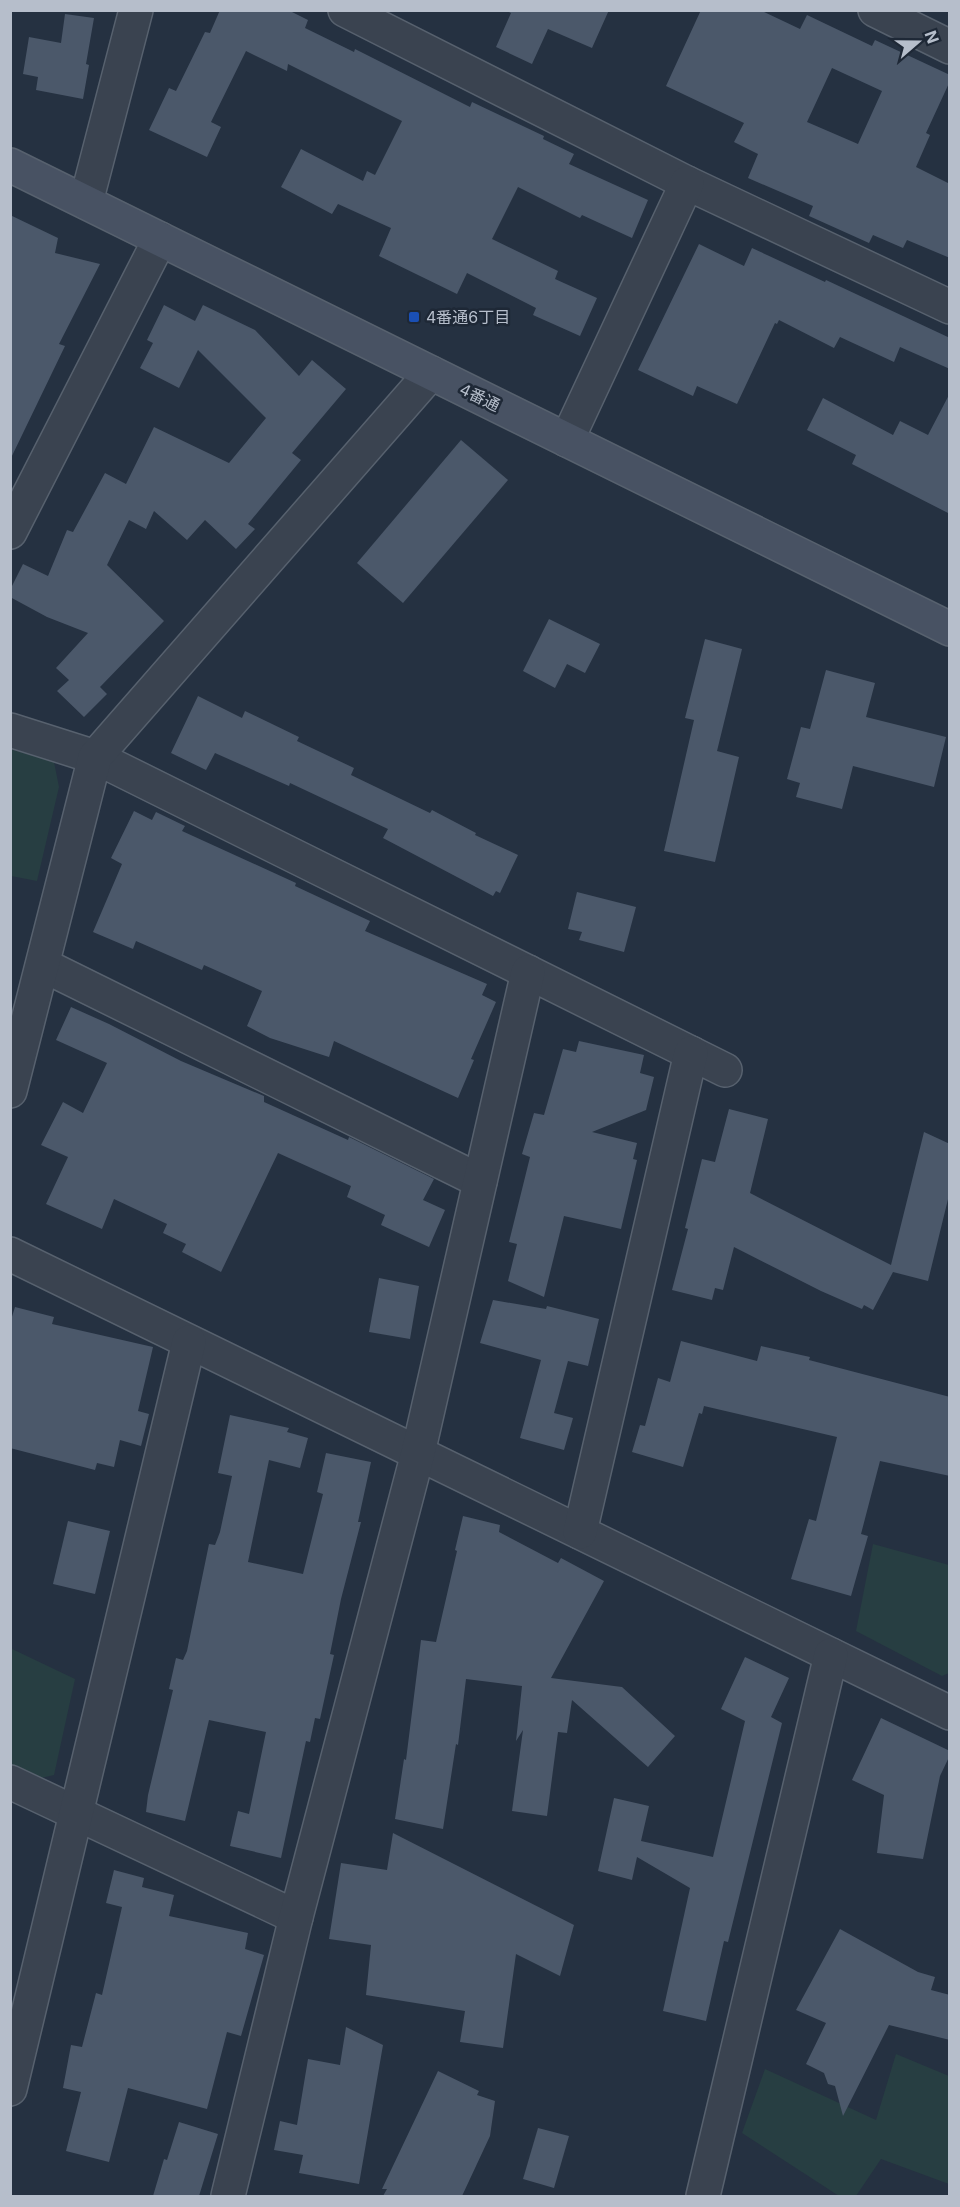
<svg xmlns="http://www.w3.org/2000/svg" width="960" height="2207" font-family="Inter,'Noto Sans JP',sans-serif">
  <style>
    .green { fill: #273e42 }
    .building { fill: #4b586a; fill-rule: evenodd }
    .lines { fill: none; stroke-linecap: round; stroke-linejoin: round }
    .street-casing { stroke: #57616e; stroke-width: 36 }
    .secondary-casing { stroke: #57616e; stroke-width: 36 }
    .street { stroke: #3a4350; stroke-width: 33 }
    .secondary { stroke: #485263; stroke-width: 33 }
    .transit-dot { fill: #1a4fb4; stroke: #1e2836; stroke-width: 2 }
    .labels { text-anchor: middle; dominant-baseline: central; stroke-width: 5; stroke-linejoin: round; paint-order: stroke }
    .poi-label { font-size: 16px; fill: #b6becb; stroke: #1e2836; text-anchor: start }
    .street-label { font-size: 16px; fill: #b6becb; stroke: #1e2836 }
  </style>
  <rect width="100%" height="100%" fill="#253141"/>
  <!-- green -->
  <g class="green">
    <path d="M 10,749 L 54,762 L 59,787 L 37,881 L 11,876 Z"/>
    <path d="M 873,1544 L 949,1565 L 949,1673 L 942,1676 L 856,1631 Z"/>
    <path d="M 10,1648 L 75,1679 L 54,1775 L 37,1779 L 11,1766 Z"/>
    <path d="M 896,2054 L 949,2076 L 949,2184 L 881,2159 L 856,2196 L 839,2196 L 742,2133 L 765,2069 L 876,2120 Z"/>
  </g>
  <!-- building -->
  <g class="building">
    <path d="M 220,10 L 288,10 L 308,20 L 305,28 L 354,52 L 355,49 L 470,107 L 472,102 L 544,136 L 543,139 L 574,154 L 569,164 L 648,200 L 632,238 L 582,215 L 580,218 L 518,187 L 492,239 L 558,271 L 555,279 L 597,298 L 580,336 L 533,315 L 536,308 L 467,273 L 457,294 L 379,256 L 391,228 L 338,204 L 332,214 L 281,187 L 301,149 L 363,181 L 367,171 L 375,175 L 402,121 L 288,64 L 287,71 L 246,51 L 211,122 L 221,127 L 207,157 L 149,130 L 169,88 L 176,91 L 205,32 L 210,33 Z"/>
    <path d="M 505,10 L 609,10 L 592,48 L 548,29 L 532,64 L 496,47 L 511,13 Z"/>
    <path d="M 701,10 L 760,10 L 800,29 L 807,15 L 872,46 L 875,40 L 950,75 L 950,81 L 926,133 L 930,135 L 916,167 L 950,184 L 950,258 L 907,240 L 903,248 L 873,235 L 869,243 L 809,216 L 813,206 L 748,178 L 758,154 L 734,142 L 744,123 L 666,86 ZM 832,68 L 882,91 L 858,144 L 807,122 Z"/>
    <path d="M 65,14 L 94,18 L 86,64 L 89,65 L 83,99 L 36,90 L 38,77 L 23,74 L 29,37 L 61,43 Z"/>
    <path d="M 10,215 L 58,238 L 55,253 L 100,264 L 59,344 L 65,346 L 10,460 Z"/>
    <path d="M 699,244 L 744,266 L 752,248 L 825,282 L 826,280 L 950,338 L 950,369 L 900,347 L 894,362 L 840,337 L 834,348 L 779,320 L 777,324 L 775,323 L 737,404 L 697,386 L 693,396 L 638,370 Z"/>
    <path d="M 164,305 L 195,321 L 203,305 L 255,330 L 299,376 L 312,360 L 346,389 L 292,453 L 301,460 L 248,524 L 255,529 L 236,549 L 205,520 L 187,540 L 154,511 L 146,529 L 129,520 L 107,565 L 164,621 L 100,687 L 107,694 L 84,717 L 57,691 L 69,680 L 56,668 L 88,633 L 47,617 L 10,597 L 10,590 L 23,564 L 48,576 L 67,530 L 73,532 L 105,473 L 126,484 L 154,427 L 229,463 L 266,418 L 198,350 L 179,388 L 140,368 L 153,343 L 147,340 Z"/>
    <path d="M 950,393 L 950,514 L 852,464 L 856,455 L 807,430 L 823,398 L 893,435 L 900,421 L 928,435 Z"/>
    <path d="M 461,440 L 508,480 L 403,603 L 357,563 Z"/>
    <path d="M 549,619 L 600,644 L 585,673 L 567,664 L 555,688 L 523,671 Z"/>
    <path d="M 705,639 L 742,649 L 717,751 L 739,757 L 715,862 L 664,851 L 694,720 L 685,718 Z"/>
    <path d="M 826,670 L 875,683 L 866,717 L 946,737 L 934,787 L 853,766 L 842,809 L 796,797 L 800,783 L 787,779 L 801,727 L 810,729 Z"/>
    <path d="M 198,696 L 242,718 L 245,711 L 299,737 L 297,741 L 354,768 L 351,775 L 430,813 L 432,810 L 476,833 L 475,835 L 518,855 L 500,893 L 496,891 L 493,896 L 383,838 L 388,829 L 290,783 L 289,786 L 215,753 L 206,770 L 171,753 Z"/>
    <path d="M 134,811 L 152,820 L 156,812 L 185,826 L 182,831 L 296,883 L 295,886 L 370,921 L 365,931 L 487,984 L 482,995 L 496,1002 L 471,1059 L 474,1060 L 458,1098 L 334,1041 L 329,1057 L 270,1038 L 247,1026 L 262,991 L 204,965 L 202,970 L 136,941 L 133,949 L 93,932 L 122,864 L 111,858 Z"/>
    <path d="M 577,892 L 636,907 L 624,952 L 579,940 L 582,932 L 568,929 Z"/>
    <path d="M 71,1007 L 109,1024 L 181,1061 L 264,1096 L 264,1102 L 348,1140 L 349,1137 L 434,1179 L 423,1200 L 445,1210 L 429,1247 L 381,1225 L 385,1215 L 347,1197 L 351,1186 L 278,1153 L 221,1272 L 182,1252 L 186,1244 L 163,1233 L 167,1224 L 114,1199 L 102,1229 L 46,1204 L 68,1157 L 41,1145 L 63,1102 L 83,1113 L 107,1063 L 56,1040 Z"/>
    <path d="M 579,1041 L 644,1055 L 640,1073 L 654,1077 L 646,1110 L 592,1132 L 637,1143 L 633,1159 L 637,1160 L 621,1229 L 564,1216 L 544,1297 L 508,1281 L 517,1244 L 509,1242 L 530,1157 L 522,1154 L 534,1113 L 544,1115 L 563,1049 L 576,1052 Z"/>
    <path d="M 729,1109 L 768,1119 L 750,1193 L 891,1265 L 924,1132 L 950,1144 L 950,1191 L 928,1281 L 893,1272 L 873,1310 L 864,1305 L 862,1309 L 821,1291 L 734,1247 L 723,1290 L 715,1288 L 712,1300 L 672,1290 L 688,1229 L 685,1228 L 702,1159 L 715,1162 Z"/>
    <path d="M 379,1278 L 419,1286 L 410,1339 L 369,1332 Z"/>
    <path d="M 493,1300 L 546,1309 L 547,1306 L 599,1319 L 588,1366 L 568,1361 L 554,1413 L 573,1418 L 564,1450 L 520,1438 L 541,1360 L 480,1343 Z"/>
    <path d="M 15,1307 L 54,1317 L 52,1324 L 153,1347 L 138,1411 L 149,1414 L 141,1446 L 120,1440 L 114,1467 L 97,1463 L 95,1470 L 10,1448 L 10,1323 Z"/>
    <path d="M 681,1341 L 757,1361 L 761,1346 L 810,1357 L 809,1360 L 950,1397 L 950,1476 L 880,1461 L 861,1534 L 868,1536 L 851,1596 L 791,1579 L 809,1519 L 816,1521 L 837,1437 L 704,1406 L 702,1414 L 699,1413 L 683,1467 L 632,1452 L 640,1425 L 645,1426 L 658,1378 L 670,1382 Z"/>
    <path d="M 230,1415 L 289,1428 L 287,1432 L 308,1438 L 300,1468 L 269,1460 L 248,1562 L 303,1574 L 323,1494 L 317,1492 L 326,1453 L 371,1462 L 358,1522 L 361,1522 L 341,1599 L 330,1654 L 334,1655 L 320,1719 L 315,1718 L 310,1742 L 306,1741 L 281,1858 L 230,1846 L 238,1811 L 249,1814 L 266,1732 L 209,1720 L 185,1821 L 146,1812 L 148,1795 L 173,1690 L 169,1689 L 176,1658 L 183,1660 L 187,1651 L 209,1544 L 215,1545 L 220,1532 L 232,1476 L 218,1473 Z"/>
    <path d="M 463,1516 L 500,1525 L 499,1532 L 558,1563 L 561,1558 L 604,1581 L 551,1678 L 622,1687 L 675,1736 L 648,1767 L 572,1700 L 567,1733 L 558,1732 L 547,1816 L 512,1811 L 523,1730 L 516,1741 L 522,1686 L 466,1679 L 458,1745 L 456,1744 L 443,1829 L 395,1819 L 404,1759 L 406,1760 L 421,1640 L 436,1642 L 457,1551 L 455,1550 Z"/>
    <path d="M 68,1521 L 110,1531 L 95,1594 L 53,1584 Z"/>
    <path d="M 745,1657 L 789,1678 L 771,1717 L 782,1723 L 728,1942 L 724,1941 L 706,2021 L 663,2011 L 690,1888 L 637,1857 L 632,1880 L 598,1871 L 614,1798 L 649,1806 L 641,1841 L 713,1857 L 745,1721 L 721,1709 Z"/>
    <path d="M 881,1718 L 950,1751 L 950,1755 L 940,1776 L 923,1859 L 877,1853 L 884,1795 L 852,1780 Z"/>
    <path d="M 393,1833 L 574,1925 L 560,1976 L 516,1954 L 503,2048 L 460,2042 L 465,2011 L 366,1995 L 371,1945 L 329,1939 L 341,1863 L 387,1870 Z"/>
    <path d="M 114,1870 L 144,1878 L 142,1887 L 174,1895 L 169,1916 L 248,1933 L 245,1949 L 264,1955 L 241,2036 L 227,2032 L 207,2109 L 128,2088 L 109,2162 L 66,2151 L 81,2092 L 63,2088 L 71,2045 L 82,2047 L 96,1993 L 102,1995 L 122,1907 L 106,1903 Z"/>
    <path d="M 840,1929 L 918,1972 L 935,1977 L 931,1990 L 950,1995 L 950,2040 L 889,2025 L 843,2116 L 835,2086 L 828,2084 L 824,2073 L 806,2064 L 826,2023 L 796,2010 Z"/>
    <path d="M 346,2027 L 383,2045 L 359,2184 L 299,2173 L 303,2155 L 274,2150 L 280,2121 L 297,2125 L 308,2059 L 340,2065 Z"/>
    <path d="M 438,2071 L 479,2091 L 477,2095 L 495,2101 L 490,2136 L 462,2196 L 383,2196 L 387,2189 L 382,2189 Z"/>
    <path d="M 179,2122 L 218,2134 L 199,2196 L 153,2196 L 164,2159 L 167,2160 Z"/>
    <path d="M 538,2128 L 569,2136 L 554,2188 L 523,2179 Z"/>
  </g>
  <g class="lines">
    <!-- street casing -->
    <g class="street-casing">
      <g id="street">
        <path d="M 345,10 L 687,183 L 950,307"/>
        <path d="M 875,10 L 950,47"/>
        <path d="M 86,202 L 136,10"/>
        <path d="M 567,440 L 687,183"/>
        <path d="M 10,532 L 160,239"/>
        <path d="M 10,730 L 95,757 L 725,1070"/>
        <path d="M 43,965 L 480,1181"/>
        <path d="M 10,1091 L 95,757 L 431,373"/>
        <path d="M 10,1254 L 950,1713"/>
        <path d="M 580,1532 L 691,1053"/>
        <path d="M 10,1782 L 296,1917"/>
        <path d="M 10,2089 L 189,1342"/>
        <path d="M 228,2196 L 296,1917 L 418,1453 L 528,972"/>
        <path d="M 703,2196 L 831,1655"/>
      </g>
    </g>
    <!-- secondary casing -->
    <g class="secondary-casing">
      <path id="secondary" d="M 10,165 L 950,629"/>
    </g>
    <!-- street -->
    <use href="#street" class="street"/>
    <!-- secondary -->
    <use href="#secondary" class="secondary"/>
  </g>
  <!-- markers -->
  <rect class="transit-dot" x="408" y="311" width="12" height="12" rx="3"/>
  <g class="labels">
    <!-- poi labels -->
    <g class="poi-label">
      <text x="426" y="317">4番通6丁目</text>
    </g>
    <!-- street labels -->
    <g class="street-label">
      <text transform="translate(480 397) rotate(26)">4番通</text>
    </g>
  </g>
  <!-- border -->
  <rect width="960" height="2207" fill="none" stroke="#b6becb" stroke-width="24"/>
  <!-- north arrow -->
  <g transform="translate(918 42) rotate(70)" stroke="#1e2836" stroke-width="4.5" paint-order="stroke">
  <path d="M0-4.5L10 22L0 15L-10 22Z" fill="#b6becb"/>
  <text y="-9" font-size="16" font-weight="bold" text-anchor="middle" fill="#b6becb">N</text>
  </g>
</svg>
